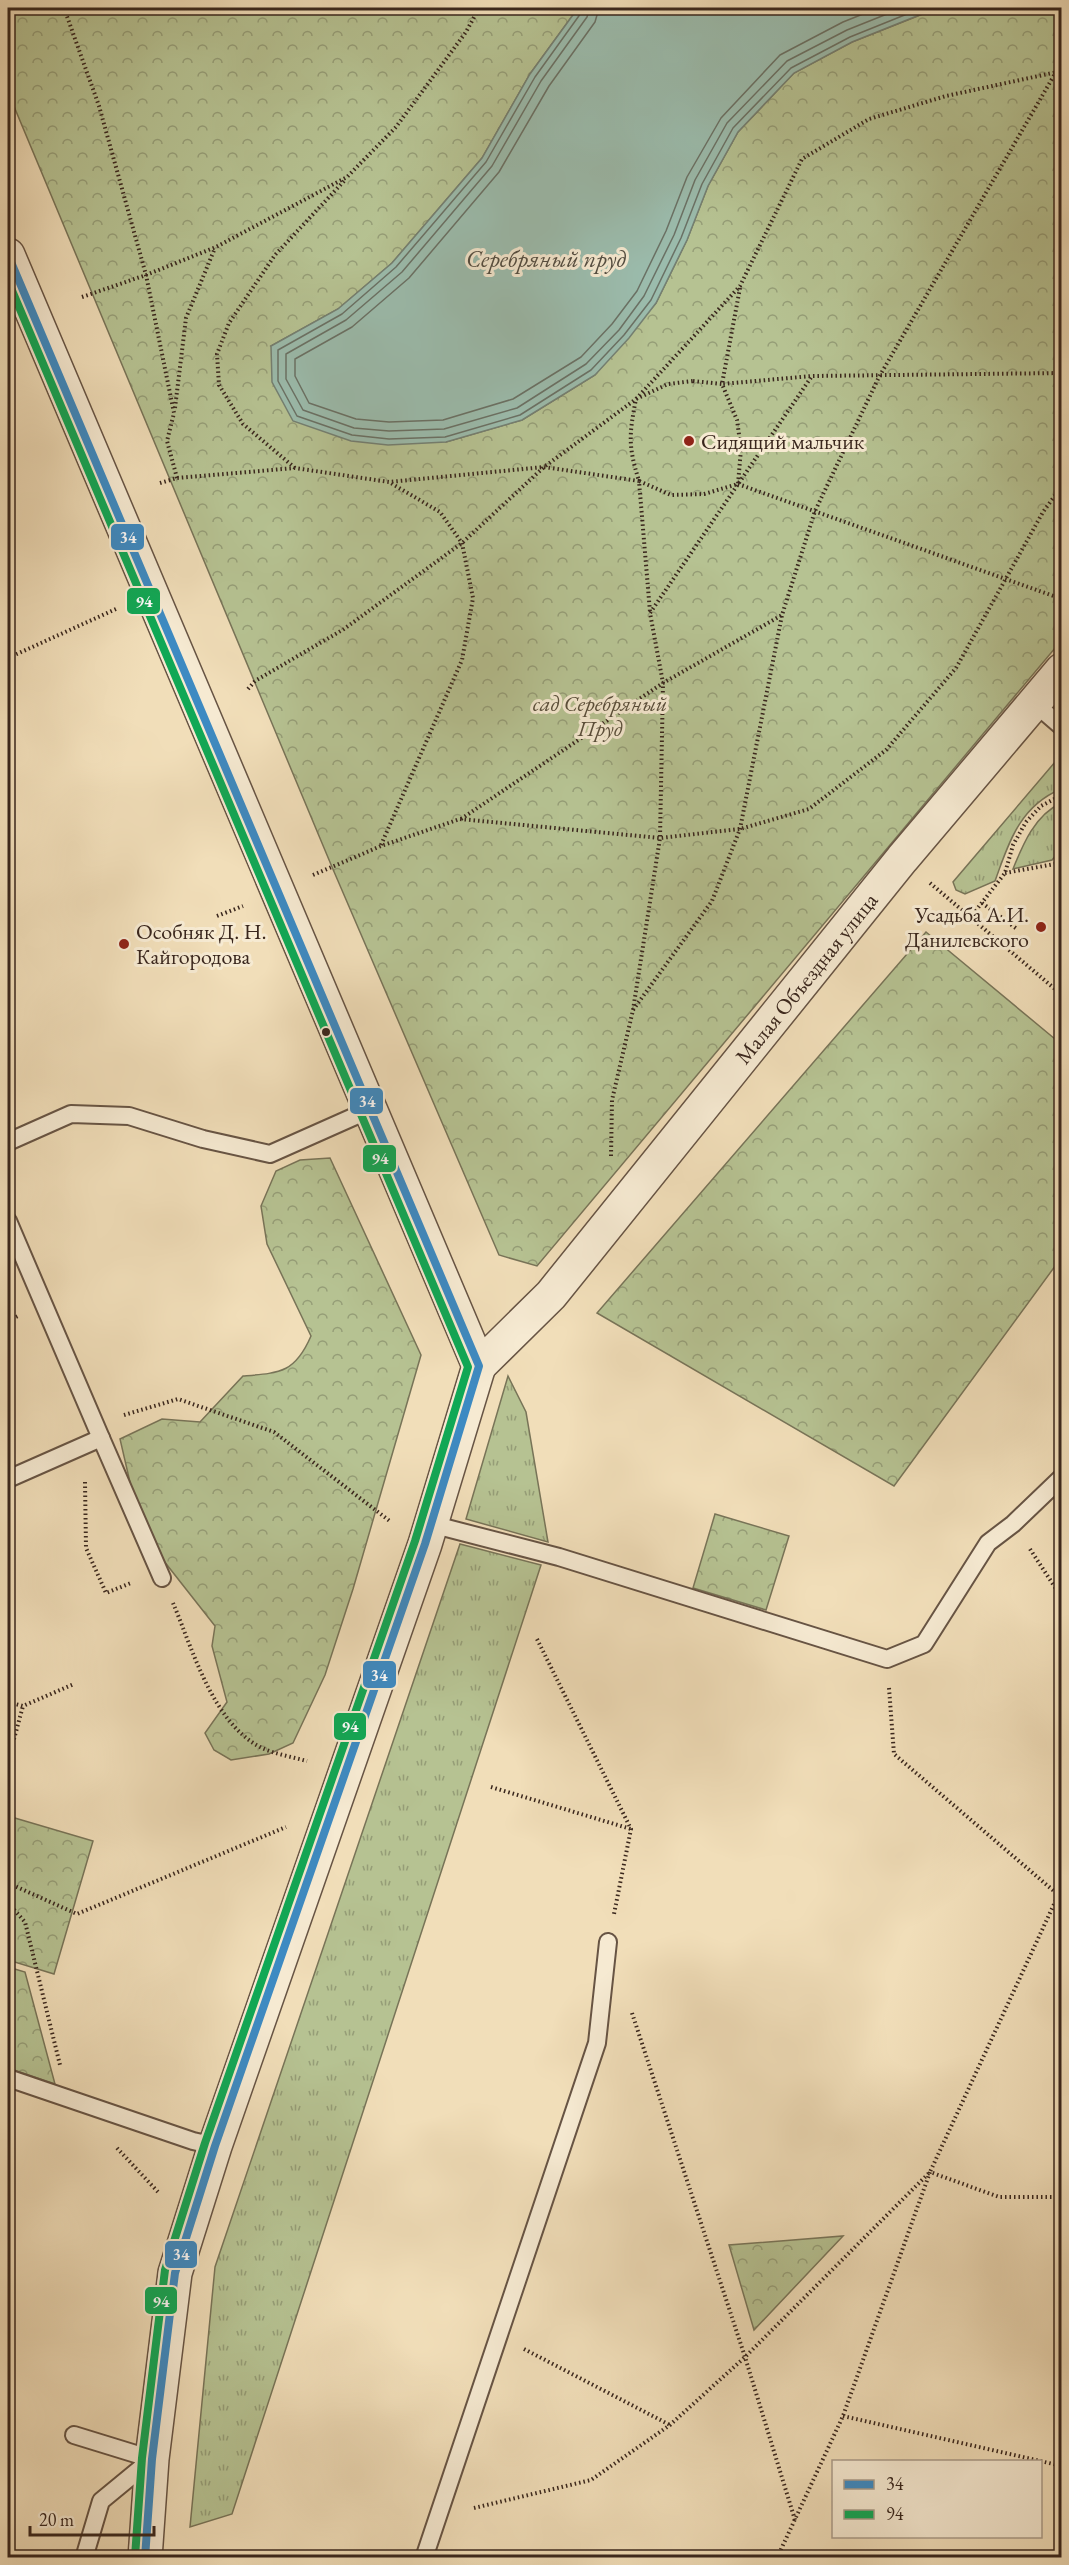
<svg xmlns="http://www.w3.org/2000/svg" width="1069" height="2565" font-family="'EB Garamond',serif">
  <style>
    .grass { fill: url(#grass-tufts); stroke: #787458; stroke-width: 1.5 }
    .forest { fill: url(#forest-crowns); stroke: #787458; stroke-width: 1.5 }
    .water { fill: #9bbcad; stroke: #748073; stroke-width: 1.5 }
    .lines { fill: none; stroke-linecap: round; stroke-linejoin: round }
    .shore { stroke: #6a7165; stroke-width: 1.5 }
    .service-casing { stroke: #675444; stroke-width: 20 }
    .minor-casing { stroke: #675444; stroke-width: 36 }
    .tertiary-casing { stroke: #675444; stroke-width: 36 }
    .path { stroke: #39261d; stroke-width: 4; stroke-dasharray: 1.5 3; stroke-linecap: butt }
    .service { stroke: #f6ead2; stroke-width: 16 }
    .minor { stroke: #f6ead2; stroke-width: 33 }
    .tertiary { stroke: #f6ead2; stroke-width: 33 }
    .bus-1-casing { stroke: #f6ead2; stroke-width: 12 }
    .bus-2-casing { stroke: #f6ead2; stroke-width: 12 }
    .bus-1 { stroke: #3d8ac2; stroke-width: 8 }
    .bus-2 { stroke: #10a855; stroke-width: 8 }
    .poi-dot { fill: #8f2418; stroke: #f6ead2; stroke-width: 2 }
    .bus-dot { fill: #39261d; stroke: #f6ead2; stroke-width: 2 }
    .labels { text-anchor: middle; dominant-baseline: central; stroke-width: 6; stroke-linejoin: round; paint-order: stroke }
    .poi-label { font-size: 22px; fill: #39261d; stroke: #f6ead2; text-anchor: start }
    .park-label { font-size: 22px; font-style: italic; fill: #584d3a; stroke: #f6ead2 }
    .street-label { font-size: 22px; fill: #39261d; stroke: #f6ead2 }
    .water-label { font-size: 24px; font-style: italic; fill: #524c41; stroke: #f6ead2 }
    .line-badge { stroke: #f6ead2; stroke-width: 2 }
    .badge-label { font-size: 16px; text-anchor: middle; font-weight: bold; fill: #fff }
  </style>
  <defs>
    <pattern id="grass-tufts" width="24" height="20" patternUnits="userSpaceOnUse" patternTransform="scale(1.5)"><rect width="24" height="20" fill="#b6c292"/><path d="M3 7l-1-3M5 7V3M7 7l1-3M15 17l-1-3M17 17v-4M19 17l1-3" fill="none" stroke="#959d77"/></pattern>
    <pattern id="forest-crowns" width="20" height="18" patternUnits="userSpaceOnUse" patternTransform="scale(1.5)"><rect width="20" height="18" fill="#b6c292"/><path d="M2 6a3 3 0 1 1 6 0M12 15a3 3 0 1 1 6 0" fill="none" stroke="#959d77"/></pattern>
  </defs>
  <rect width="100%" height="100%" fill="#f1deb9"/>
  <filter id="stains"><feTurbulence type="fractalNoise" baseFrequency=".00333" numOctaves="4"/><feColorMatrix values="0 0 0 0 .2 0 0 0 0 .09 0 0 0 0 .02 0 0 0 .5 -.17"/></filter>
  <radialGradient id="worn" r=".72"><stop offset=".6" stop-color="#630" stop-opacity="0"/><stop offset="1" stop-color="#630" stop-opacity=".3"/></radialGradient>
  <!-- grass -->
  <g class="grass">
    <path d="M 1061,755 L 1061,789 C 1020,806 1009,842 995,881 L 965,894 L 956,890 L 953,882 Z"/>
    <path d="M 1061,803 L 1061,849 L 1052,860 L 1013,869 C 1023,844 1035,815 1061,803 Z"/>
    <path d="M 508,1376 L 526,1412 L 548,1542 L 466,1519 Z"/>
    <path d="M 460,1544 L 541,1565 L 232,2514 L 190,2527 L 215,2267 Z"/>
  </g>
  <!-- forest -->
  <g class="forest">
    <path d="M 8,8 L 578,8 L 530,74 L 482,158 L 392,263 L 338,309 L 271,346 L 446,442 L 522,420 L 595,375 L 656,303 L 687,240 L 708,186 L 738,132 L 794,73 L 852,42 L 938,8 L 1061,8 L 1061,641 L 537,1266 L 499,1255 L 332,867 L 8,92 Z"/>
    <path d="M 926,932 L 1061,1044 L 1061,1258 L 894,1486 L 597,1313 Z"/>
    <path d="M 330,1158 L 421,1355 L 353,1589 L 325,1675 L 293,1743 L 269,1754 L 231,1760 L 214,1750 L 205,1733 L 227,1702 L 212,1646 L 215,1626 L 160,1556 L 132,1491 L 120,1439 L 162,1419 L 200,1422 L 243,1376 C 280,1373 295,1373 311,1336 L 267,1244 L 261,1206 L 276,1171 L 300,1160 Z"/>
    <path d="M 715,1514 L 789,1536 L 766,1610 L 693,1588 Z"/>
    <path d="M 8,1816 L 93,1841 L 54,1974 L 8,1960 Z"/>
    <path d="M 8,1967 L 25,1972 L 55,2084 L 8,2068 Z"/>
    <path d="M 843,2236 L 754,2330 L 729,2245 Z"/>
  </g>
  <!-- water -->
  <path class="water" d="M 578,8 L 937,8 L 852,42 L 794,73 L 738,132 L 708,186 L 687,240 L 656,303 L 629,338 L 595,375 L 522,420 L 446,442 L 388,445 L 351,441 L 293,421 L 272,382 L 271,346 L 338,309 L 392,263 L 482,158 L 530,74 Z"/>
  <g class="lines">
    <!-- shore -->
    <g class="shore">
      <path d="M 582,8 L 581,13 L 535,77 L 486,162 L 396,267 L 342,314 L 278,350 L 278,381 L 297,416 L 352,435 L 389,439 L 445,437 L 520,415 L 591,370 L 624,335 L 651,300 L 681,238 L 702,184 L 733,128 L 791,68 L 850,37 L 922,8"/>
      <path d="M 590,8 L 587,17 L 541,81 L 492,166 L 402,272 L 346,320 L 286,354 L 286,379 L 303,410 L 354,428 L 389,431 L 444,429 L 517,408 L 586,364 L 619,330 L 644,296 L 674,235 L 695,180 L 727,123 L 787,61 L 847,30 L 902,8"/>
      <path d="M 599,8 L 595,22 L 549,86 L 499,172 L 409,278 L 352,327 L 295,359 L 295,376 L 309,403 L 356,419 L 389,422 L 443,420 L 513,399 L 581,357 L 612,324 L 637,291 L 666,231 L 687,177 L 721,118 L 780,55 L 843,22 L 878,8"/>
    </g>
    <!-- service casing -->
    <g class="service-casing">
      <g id="service">
        <path d="M 1033,702 L 1062,727"/>
        <path d="M 8,1142 L 71,1114 L 129,1116 L 203,1139 L 270,1154 L 369,1110"/>
        <path d="M 8,1221 L 101,1438 L 8,1479"/>
        <path d="M 101,1438 L 162,1578"/>
        <path d="M 431,1524 L 559,1557 L 887,1659 L 924,1644 L 988,1543 L 1013,1524 L 1062,1477"/>
        <path d="M 8,2078 L 193,2141 L 215,2146"/>
        <path d="M 74,2435 L 152,2459"/>
        <path d="M 84,2558 L 101,2501 L 152,2459"/>
        <path d="M 424,2558 L 597,2043 L 608,1942"/>
      </g>
    </g>
    <!-- minor casing -->
    <g class="minor-casing">
      <g id="minor">
        <path id="s1" d="M 479,1366 L 551,1295 L 902,859 L 1062,670"/>
      </g>
    </g>
    <!-- tertiary casing -->
    <g class="tertiary-casing">
      <path id="tertiary" d="M 8,255 L 479,1366 L 425,1544 L 215,2146 L 175,2273 L 152,2459 L 145,2558"/>
    </g>
    <!-- path -->
    <g class="path">
      <path d="M 64,8 L 99,106 L 146,275 L 174,413 L 167,441 L 177,478"/>
      <path d="M 280,8 L 290,8"/>
      <path d="M 740,288 L 722,384 L 812,376 L 1062,373"/>
      <path d="M 82,297 L 146,275 L 216,247 L 347,177 L 396,127 L 466,32 L 479,8"/>
      <path d="M 693,381 L 722,384 L 737,420 L 741,449 L 738,484 L 704,494 L 671,495 L 639,481 C 628,446 629,435 636,399 L 668,384 Z"/>
      <path d="M 175,408 L 186,318 L 215,248"/>
      <path d="M 295,468 L 243,424 L 219,385 L 217,354 L 229,323 L 275,255 L 345,180"/>
      <path d="M 160,483 L 177,478 L 295,468 L 389,482 L 544,467 L 639,481 L 650,612"/>
      <path d="M 738,484 L 1062,599"/>
      <path d="M 8,658 L 116,609"/>
      <path d="M 248,689 L 255,681 L 344,629 L 462,543 L 544,467 L 636,399 L 740,286 L 802,159 L 869,119 L 946,96 L 1057,72 L 1062,66"/>
      <path d="M 461,819 L 663,683 L 782,615"/>
      <path d="M 381,845 L 462,660 L 473,598 L 462,543 L 440,512 L 389,482"/>
      <path d="M 1005,873 L 1055,864 L 1062,856"/>
      <path d="M 313,875 L 381,846 L 460,819 L 660,838 L 740,829 L 809,809 L 886,750 L 956,668 L 1043,512 L 1062,486"/>
      <path d="M 930,883 L 1062,995"/>
      <path d="M 982,903 L 1017,929"/>
      <path d="M 217,916 L 243,906"/>
      <path d="M 970,918 L 1005,873 L 1013,845 L 1026,822 L 1041,806 L 1062,795"/>
      <path d="M 633,1010 L 712,901 L 740,829 L 782,615 L 815,511 L 879,377 L 1056,72"/>
      <path d="M 611,1156 L 612,1100 L 633,1010 L 660,838 L 663,683 L 650,613 L 812,376"/>
      <path d="M 8,1321 L 18,1316"/>
      <path d="M 124,1415 L 178,1399 L 274,1432 L 391,1522"/>
      <path d="M 85,1482 L 86,1548 L 106,1593 L 131,1583"/>
      <path d="M 1030,1549 L 1062,1598"/>
      <path d="M 173,1603 C 193,1650 213,1724 262,1748 C 275,1754 292,1757 307,1761"/>
      <path d="M 537,1639 L 631,1829 L 614,1914"/>
      <path d="M 889,1688 L 894,1754 L 1062,1898"/>
      <path d="M 8,1702 L 23,1706 L 74,1684"/>
      <path d="M 8,1761 L 23,1706"/>
      <path d="M 491,1787 L 631,1829"/>
      <path d="M 8,1883 L 77,1914 L 286,1827"/>
      <path d="M 8,1903 L 25,1922 L 60,2065"/>
      <path d="M 632,2013 L 745,2357 L 795,2520"/>
      <path d="M 117,2148 L 159,2193"/>
      <path d="M 524,2349 L 670,2425"/>
      <path d="M 843,2416 L 1062,2466"/>
      <path d="M 474,2508 L 591,2480 L 670,2425 L 745,2357 L 930,2172 L 1062,1887"/>
      <path d="M 777,2558 L 843,2416 L 930,2172 L 999,2197 L 1062,2197"/>
    </g>
    <!-- service -->
    <use href="#service" class="service"/>
    <!-- minor -->
    <use href="#minor" class="minor"/>
    <!-- tertiary -->
    <use href="#tertiary" class="tertiary"/>
    <!-- bus-1 casing -->
    <g class="bus-1-casing">
      <path id="bus-1" d="M 8,255 L 479,1366 L 425,1544 L 215,2146 L 175,2273 L 152,2459 L 145,2558"/>
    </g>
    <!-- bus-2 casing -->
    <g class="bus-2-casing">
      <path id="bus-2" d="M 8,281 L 468,1367 L 415,1541 L 205,2143 L 165,2270 L 142,2458 L 135,2557"/>
    </g>
    <!-- bus-1 -->
    <use href="#bus-1" class="bus-1"/>
    <!-- bus-2 -->
    <use href="#bus-2" class="bus-2"/>
  </g>
  <!-- markers -->
  <g class="poi-dot">
    <circle cx="689" cy="441" r="6"/>
    <circle cx="1041" cy="927" r="6"/>
    <circle cx="124" cy="944" r="6"/>
  </g>
  <circle class="bus-dot" cx="326" cy="1032" r="5"/>
  <g class="labels">
    <!-- poi labels -->
    <g class="poi-label">
      <text x="701" y="441">Сидящий мальчик</text>
      <text x="1029" y="914" text-anchor="end">Усадьба А.И.<tspan x="1029" dy="25">Данилевского</tspan></text>
      <text x="136" y="931">Особняк Д. Н.<tspan x="136" dy="25">Кайгородова</tspan></text>
    </g>
    <!-- park labels -->
    <g class="park-label">
      <text x="600" y="703">сад Серебряный<tspan x="600" dy="25">Пруд</tspan></text>
    </g>
    <!-- street labels -->
    <g class="street-label">
      <text stroke="none"><textPath href="#s1" startOffset="508">Малая Объездная улица</textPath></text>
    </g>
    <!-- water labels -->
    <g class="water-label">
      <text x="546" y="258">Серебряный пруд</text>
    </g>
  </g>
  <g class="line-badge">
    <rect x="110" y="523" width="35" height="28" rx="6" fill="#3d8ac2"/>
    <rect x="126" y="587" width="35" height="28" rx="6" fill="#10a855"/>
    <rect x="349" y="1087" width="35" height="28" rx="6" fill="#3d8ac2"/>
    <rect x="362" y="1144" width="35" height="29" rx="6" fill="#10a855"/>
    <rect x="362" y="1660" width="35" height="29" rx="6" fill="#3d8ac2"/>
    <rect x="333" y="1712" width="34" height="29" rx="6" fill="#10a855"/>
    <rect x="164" y="2240" width="34" height="29" rx="6" fill="#3d8ac2"/>
    <rect x="144" y="2286" width="34" height="29" rx="6" fill="#10a855"/>
  </g>
  <g class="badge-label">
    <text x="128" y="543">34</text>
    <text x="144" y="607">94</text>
    <text x="367" y="1107">34</text>
    <text x="380" y="1164">94</text>
    <text x="379" y="1681">34</text>
    <text x="350" y="1732">94</text>
    <text x="181" y="2260">34</text>
    <text x="161" y="2307">94</text>
  </g>
  <!-- margin -->
  <rect width="1069" height="2565" fill="none" stroke="#f1deb9" stroke-width="30"/>
  <rect x="9" y="9" width="1051" height="2547" fill="none" stroke="#39261d" stroke-width="3"/>
  <rect x="15" y="15" width="1039" height="2535" fill="none" stroke="#39261d" stroke-width="1.5"/>
  <!-- legend -->
  <rect x="832" y="2460" width="210" height="78" fill="#f6ead2" stroke="#aa9c8a" stroke-width="1.5"/>
  <rect x="844" y="2480" width="30" height="9" fill="#3d8ac2" stroke="#aa9c8a" stroke-width="1.5"/>
  <text x="886" y="2490" font-size="18" fill="#39261d">34</text>
  <rect x="844" y="2510" width="30" height="9" fill="#10a855" stroke="#aa9c8a" stroke-width="1.5"/>
  <text x="886" y="2520" font-size="18" fill="#39261d">94</text>
  <!-- scale -->
  <path d="M30 2526v9h124v-9" fill="none" stroke="#39261d" stroke-width="3"/>
  <text x="39" y="2526" font-size="18" fill="#39261d" stroke="#f6ead2" stroke-width="4.5" paint-order="stroke">20 m</text>
  <rect width="100%" height="100%" filter="url(#stains)"/>
  <rect width="100%" height="100%" fill="url(#worn)"/>
</svg>
